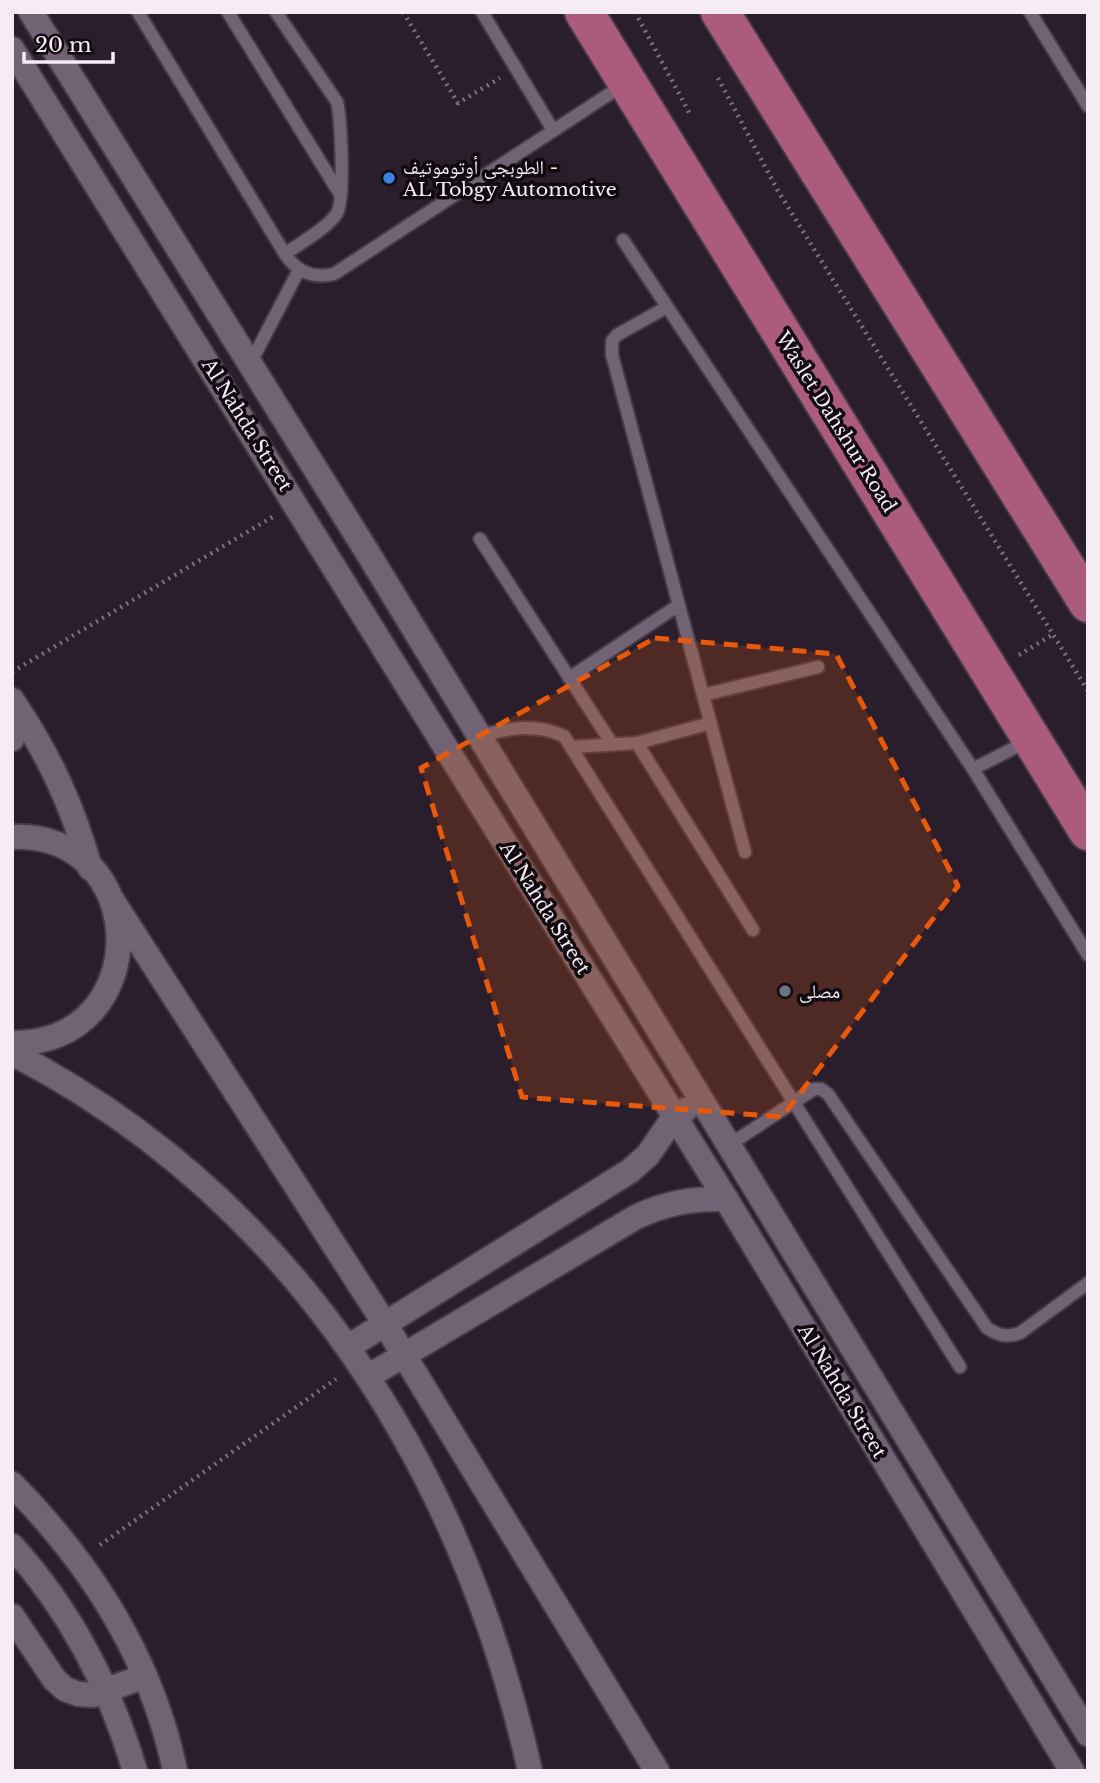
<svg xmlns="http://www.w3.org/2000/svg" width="1100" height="1783" font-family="'Libre Baskerville','Noto Naskh Arabic',serif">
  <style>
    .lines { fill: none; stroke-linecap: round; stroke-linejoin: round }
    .service-casing { stroke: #453a46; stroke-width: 16 }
    .minor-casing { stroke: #453a46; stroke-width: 28 }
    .primary-casing { stroke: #453a46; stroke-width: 42 }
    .path { stroke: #7d727e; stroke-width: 4.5; stroke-dasharray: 2 5; stroke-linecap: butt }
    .service { stroke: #726374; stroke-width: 12 }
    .minor { stroke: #726374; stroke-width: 24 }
    .primary { stroke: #ac5c7b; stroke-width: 38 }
    .marked { fill: #e8590c; fill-opacity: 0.2; stroke: #e8590c; stroke-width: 5; stroke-dasharray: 14 9; stroke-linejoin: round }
    .shop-dot { fill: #3f7fe0; stroke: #100a10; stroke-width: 2.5 }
    .worship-dot { fill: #6b7280; stroke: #100a10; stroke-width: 2.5 }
    .labels { text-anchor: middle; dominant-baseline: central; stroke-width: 7; stroke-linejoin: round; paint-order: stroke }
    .poi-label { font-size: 19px; fill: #f5ecf6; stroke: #100a10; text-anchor: start }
    .street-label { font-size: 19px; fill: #f5ecf6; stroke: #100a10 }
  </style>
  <rect width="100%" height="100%" fill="#2a1e2c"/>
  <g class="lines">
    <!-- service casing -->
    <g class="service-casing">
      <g id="service">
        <path d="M 138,12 L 285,254 C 297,272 312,279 334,274 L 623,85"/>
        <path d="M 228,12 L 340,194"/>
        <path d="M 276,12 L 337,102 C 341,119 345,199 337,213 C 328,228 300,243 285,254"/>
        <path d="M 482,12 L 553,130"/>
        <path d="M 1030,12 L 1088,106"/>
        <path d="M 623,240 L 973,769"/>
        <path d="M 667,307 L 617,335 L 612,341 L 612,355 L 745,852"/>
        <path d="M 250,364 L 299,270"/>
        <path d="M 480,539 L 612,744"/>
        <path d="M 569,678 L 679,605"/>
        <path d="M 703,695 L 818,667"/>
        <path d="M 479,736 C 510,728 534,723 564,736 L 960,1367"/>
        <path d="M 1028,741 L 973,769 L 1088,955"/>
        <path d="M 637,743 L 753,930"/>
        <path d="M 572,747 L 637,743 L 711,723"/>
        <path d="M 729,1145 L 814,1089 L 821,1089 L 828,1094 L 987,1328 C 998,1335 1006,1338 1020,1333 L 1088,1283"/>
      </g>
    </g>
    <!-- minor casing -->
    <g class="minor-casing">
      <g id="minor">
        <path d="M 31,12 L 369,555 L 1088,1734"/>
        <path d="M 12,49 L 726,1199 L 1072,1771"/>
        <path d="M 12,700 C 49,755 72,804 90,868"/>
        <path d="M 12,739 L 16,707"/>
        <path d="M 12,837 C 151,831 157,1044 12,1043"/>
        <path d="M 112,900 L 385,1324 L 657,1771"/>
        <path d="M 12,1053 C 294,1199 462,1467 530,1771"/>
        <path d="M 348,1347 L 630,1171 L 648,1155 L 674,1117 L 685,1110"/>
        <path d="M 369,1376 L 636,1217 C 666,1203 693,1198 726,1199"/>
        <path d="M 12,1484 C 91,1564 152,1660 175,1771"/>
        <path d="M 12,1546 C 71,1611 110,1687 135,1771"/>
        <path d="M 12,1616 L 54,1679 L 65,1689 L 78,1694 L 93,1695 L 145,1676"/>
      </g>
    </g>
    <!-- primary casing -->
    <g class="primary-casing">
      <g id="primary">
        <path d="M 584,12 L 1088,831"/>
        <path d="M 720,12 L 1088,603"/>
      </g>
    </g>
    <!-- path -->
    <g class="path">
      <path d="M 403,12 L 458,103 L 500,78"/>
      <path d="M 635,12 L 691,116"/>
      <path d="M 718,78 L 778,191 L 1088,691"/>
      <path d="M 1019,655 L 1052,635"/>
      <path d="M 12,672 L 274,516"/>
      <path d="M 100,1545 L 336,1379"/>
    </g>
    <!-- service -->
    <use href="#service" class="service"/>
    <!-- minor -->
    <use href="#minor" class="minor"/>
    <!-- primary -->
    <use href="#primary" class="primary"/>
  </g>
  <!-- marked area -->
  <path class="marked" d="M 655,638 L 836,654 L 958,886 L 782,1117 L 522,1097 L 421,768 Z"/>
  <!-- markers -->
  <circle class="shop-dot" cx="389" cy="178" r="7"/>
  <circle class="worship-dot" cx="785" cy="991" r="7"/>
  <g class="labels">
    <!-- poi labels -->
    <g class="poi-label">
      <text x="403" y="167">الطوبجى أوتوموتيف -<tspan x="403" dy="22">AL Tobgy Automotive</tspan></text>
      <text x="799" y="991">مصلى</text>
    </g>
    <!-- street labels -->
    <g class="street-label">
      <text transform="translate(836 422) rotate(58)">Waslet Dahshur Road</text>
      <text transform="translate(247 425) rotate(58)">Al Nahda Street</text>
      <text transform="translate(545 908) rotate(58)">Al Nahda Street</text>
      <text transform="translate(842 1391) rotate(59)">Al Nahda Street</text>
    </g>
  </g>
  <!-- border -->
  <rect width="1100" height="1783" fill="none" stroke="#f5ecf6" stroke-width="28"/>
  <!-- scale -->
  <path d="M24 52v10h89v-10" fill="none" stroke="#f5ecf6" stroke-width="3.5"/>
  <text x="35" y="52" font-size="21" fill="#f5ecf6" stroke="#100a10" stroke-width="5" paint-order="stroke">20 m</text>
</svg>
